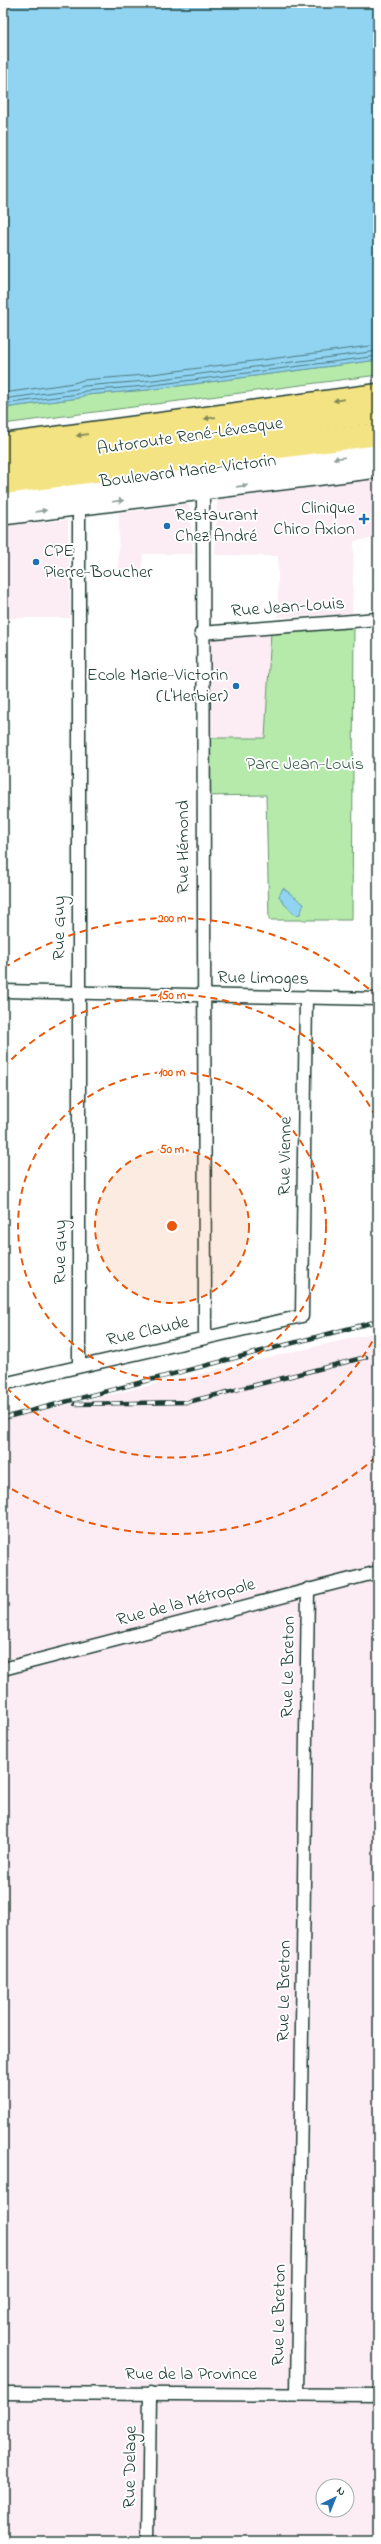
<svg xmlns="http://www.w3.org/2000/svg" width="381" height="2544" font-family="'Indie Flower',sans-serif">
  <style>
    .built { fill: #fcecf3; fill-rule: evenodd }
    .green { fill: #b6eaab; stroke: #6a9470 }
    .water { fill: #90d4f2; stroke: #6398a6 }
    .lines { fill: none; stroke-linecap: round; stroke-linejoin: round }
    .shore { stroke: #4c7980; stroke-width: 1 }
    .street-casing { stroke: #1f3d34; stroke-width: 15 }
    .secondary-casing { stroke: #1f3d34; stroke-width: 20 }
    .highway-casing { stroke: #1f3d34; stroke-width: 25 }
    .street { stroke: #fff; stroke-width: 12 }
    .secondary { stroke: #fff; stroke-width: 17 }
    .highway { stroke: #f4e382; stroke-width: 22 }
    .rail-casing { stroke: #1f3d34; stroke-width: 4.5 }
    .rail { stroke: #fff; stroke-width: 3; stroke-dasharray: 9; stroke-linecap: butt }
    .oneway { fill: #7f8857 }
    .oneway2 { fill: #8f9e9a }
    .ring { fill: none; stroke: #e8590c; stroke-width: 2; stroke-dasharray: 7 5 }
    .poi-dot { fill: #1f6fb2; stroke: #fff; stroke-width: 1.5 }
    .labels { text-anchor: middle; dominant-baseline: central; stroke-width: 4; stroke-linejoin: round; paint-order: stroke }
    .street-label { font-size: 18px; fill: #1f3d34; stroke: #fff }
    .poi-label { font-size: 18px; fill: #1f3d34; stroke: #fff; text-anchor: end }
    .park-label { font-size: 18px; fill: #3d604c; stroke: #fff }
    .centre { fill: #e8590c; stroke: #fff; stroke-width: 2 }
    .ring-label { font-size: 12px; text-anchor: middle; font-weight: bold; fill: #e8590c; stroke: #fff; stroke-width: 4; stroke-linejoin: round; paint-order: stroke }
  </style>
  <rect width="100%" height="100%" fill="#fff"/>
  <filter id="ink" filterUnits="userSpaceOnUse"><feTurbulence type="fractalNoise" baseFrequency=".025" numOctaves="2"/><feDisplacementMap in="SourceGraphic" scale="8" xChannelSelector="R" yChannelSelector="G"/><feConvolveMatrix kernelMatrix="1 2 1 2 8 2 1 2 1" color-interpolation-filters="sRGB"/></filter>
  <g filter="url(#ink)">
    <!-- built -->
    <g class="built">
      <path d="M 378,478 L 378,538 L 354,541 L 352,614 L 278,617 L 278,556 L 215,555 L 217,500 Z"/>
      <path d="M 189,504 L 193,554 L 143,554 L 142,578 L 118,578 L 119,513 Z"/>
      <path d="M 68,520 L 70,618 L 6,618 L 7,601 L 3,598 L 3,526 Z"/>
      <path d="M 271,631 L 265,738 L 204,738 L 204,635 Z"/>
      <path d="M 378,1332 L 378,2541 L 3,2541 L 3,1420 ZM 323,2486 L 347,2486 L 347,2510 L 323,2510 Z"/>
    </g>
    <!-- green -->
    <g class="green">
      <path d="M 378,360 L 378,375 L 3,424 L 3,410 L 11,407 L 79,398 L 85,395 L 147,390 Z"/>
      <path d="M 354,625 L 352,920 L 269,920 L 266,795 L 203,796 L 204,738 L 265,738 L 271,631 Z"/>
    </g>
    <!-- water -->
    <g class="water">
      <path d="M 3,3 L 378,3 L 378,360 L 147,390 L 85,395 L 79,398 L 3,408 Z"/>
      <path d="M 283,888 L 304,904 L 300,914 L 296,915 L 284,904 L 279,896 Z"/>
    </g>
    <g class="lines">
      <!-- shore -->
      <g class="shore">
        <path d="M 3,393 L 74,383 L 83,380 L 145,375 L 378,345"/>
        <path d="M 3,399 L 76,389 L 84,386 L 146,381 L 378,351"/>
        <path d="M 3,404 L 78,394 L 85,391 L 146,386 L 378,356"/>
      </g>
      <!-- street casing -->
      <g class="street-casing">
        <g id="street">
          <path d="M 203,483 L 205,1337"/>
          <path d="M 79,499 L 79,1366"/>
          <path d="M 201,633 L 378,619"/>
          <path d="M 3,991 L 378,999"/>
          <path d="M 3,1384 L 302,1316 L 306,997"/>
          <path d="M 3,1669 L 378,1572"/>
          <path d="M 3,2393 L 378,2395"/>
          <path d="M 297,2394 L 308,1589"/>
          <path d="M 148,2541 L 150,2393"/>
        </g>
      </g>
      <!-- secondary casing -->
      <g class="secondary-casing">
        <g id="secondary">
          <path d="M 3,500 L 378,453"/>
          <path d="M 3,516 L 378,469"/>
        </g>
      </g>
      <!-- highway casing -->
      <g class="highway-casing">
        <g id="highway">
          <path d="M 3,445 L 378,395"/>
          <path d="M 3,463 L 378,412"/>
          <path d="M 3,483 L 378,434"/>
        </g>
      </g>
      <!-- street -->
      <use href="#street" class="street"/>
      <!-- secondary -->
      <use href="#secondary" class="secondary"/>
      <!-- highway -->
      <use href="#highway" class="highway"/>
      <!-- rail casing -->
      <g class="rail-casing">
        <g id="rail">
          <path d="M 75,1404 L 188,1402 L 366,1357"/>
          <path d="M 3,1418 L 378,1321"/>
        </g>
      </g>
      <!-- rail -->
      <use href="#rail" class="rail"/>
    </g>
    <!-- one-way arrows -->
    <defs><path id="oneway-solid" d="M-6-.8H1V-3.2L6.5 0L1 3.2V.8H-6Z"/></defs>
    <g class="oneway">
      <use href="#oneway-solid" transform="translate(339 400) rotate(172)"/>
      <use href="#oneway-solid" transform="translate(210 418) rotate(172)"/>
      <use href="#oneway-solid" transform="translate(82 435) rotate(172)"/>
    </g>
    <g class="oneway2">
      <use href="#oneway-solid" transform="translate(339 458) rotate(173)"/>
      <use href="#oneway-solid" transform="translate(242 486) rotate(-8)"/>
      <use href="#oneway-solid" transform="translate(118 501) rotate(-7)"/>
      <use href="#oneway-solid" transform="translate(41 511) rotate(-8)"/>
    </g>
  </g>
  <!-- distance rings -->
  <circle cx="172" cy="1226" r="77" fill="#e8590c" fill-opacity=".12"/>
  <g class="ring">
    <circle cx="172" cy="1226" r="77"/>
    <circle cx="172" cy="1226" r="154"/>
    <path d="M378 1331A231 231 0 0 1 3 1384M3 1068A231 231 0 0 1 378 1121"/>
    <path d="M376 1457A308 308 0 0 1 4 1484M4 968A308 308 0 0 1 376 995"/>
  </g>
  <!-- markers -->
  <g class="poi-dot">
    <path d="M362 513h4v4h4v4h-4v4h-4v-4h-4v-4h4z"/>
    <circle cx="167" cy="526" r="4"/>
    <circle cx="36" cy="562" r="4"/>
    <circle cx="236" cy="686" r="4"/>
  </g>
  <g class="labels">
    <!-- street labels -->
    <g class="street-label">
      <text transform="translate(190 437) rotate(-8)">Autoroute René-Lévesque</text>
      <text transform="translate(188 472) rotate(-7)">Boulevard Marie-Victorin</text>
      <text transform="translate(288 608) rotate(-4)">Rue Jean-Louis</text>
      <text transform="translate(184 847) rotate(-90)">Rue Hémond</text>
      <text transform="translate(60 928) rotate(-90)">Rue Guy</text>
      <text transform="translate(263 979) rotate(1)">Rue Limoges</text>
      <text transform="translate(286 1156) rotate(-89)">Rue Vienne</text>
      <text transform="translate(61 1252) rotate(-90)">Rue Guy</text>
      <text transform="translate(148 1332) rotate(-13)">Rue Claude</text>
      <text transform="translate(186 1603) rotate(-15)">Rue de la Métropole</text>
      <text transform="translate(289 1667) rotate(-89)">Rue Le Breton</text>
      <text transform="translate(285 1991) rotate(-89)">Rue Le Breton</text>
      <text transform="translate(280 2315) rotate(-89)">Rue Le Breton</text>
      <text x="191" y="2375">Rue de la Province</text>
      <text transform="translate(131 2467) rotate(-89)">Rue Delage</text>
    </g>
    <!-- poi labels -->
    <g class="poi-label">
      <text x="355" y="509">Clinique<tspan x="355" dy="21">Chiro Axion</tspan></text>
      <text x="175" y="516" text-anchor="start">Restaurant<tspan x="175" dy="21">Chez André</tspan></text>
      <text x="44" y="552" text-anchor="start">CPE<tspan x="44" dy="21">Pierre-Boucher</tspan></text>
      <text x="228" y="676">Ecole Marie-Victorin<tspan x="228" dy="21">(L'Herbier)</tspan></text>
    </g>
    <!-- park labels -->
    <g class="park-label">
      <text x="305" y="765">Parc Jean-Louis</text>
    </g>
  </g>
  <circle cx="172" cy="1226" r="6" class="centre"/>
  <g class="ring-label">
    <text x="172" y="922">200 m</text>
    <text x="172" y="999">150 m</text>
    <text x="172" y="1076">100 m</text>
    <text x="172" y="1153">50 m</text>
  </g>
  <!-- margin -->
  <rect width="381" height="2544" fill="none" stroke="#fff" stroke-width="16"/>
  <rect x="8" y="8" width="365" height="2528" fill="none" stroke="#1f3d34" stroke-width="1.5" filter="url(#ink)"/>
  <!-- north arrow -->
  <g transform="translate(335 2498) rotate(43)"><circle r="19" fill="#ffffff" stroke="#a5b1ae"/>
  <path d="M0-3L7 15L0 10L-7 15Z" fill="#1f6fb2"/>
  <text y="-6" font-size="11" font-weight="bold" text-anchor="middle" fill="#1f3d34">N</text>
  </g>
</svg>
